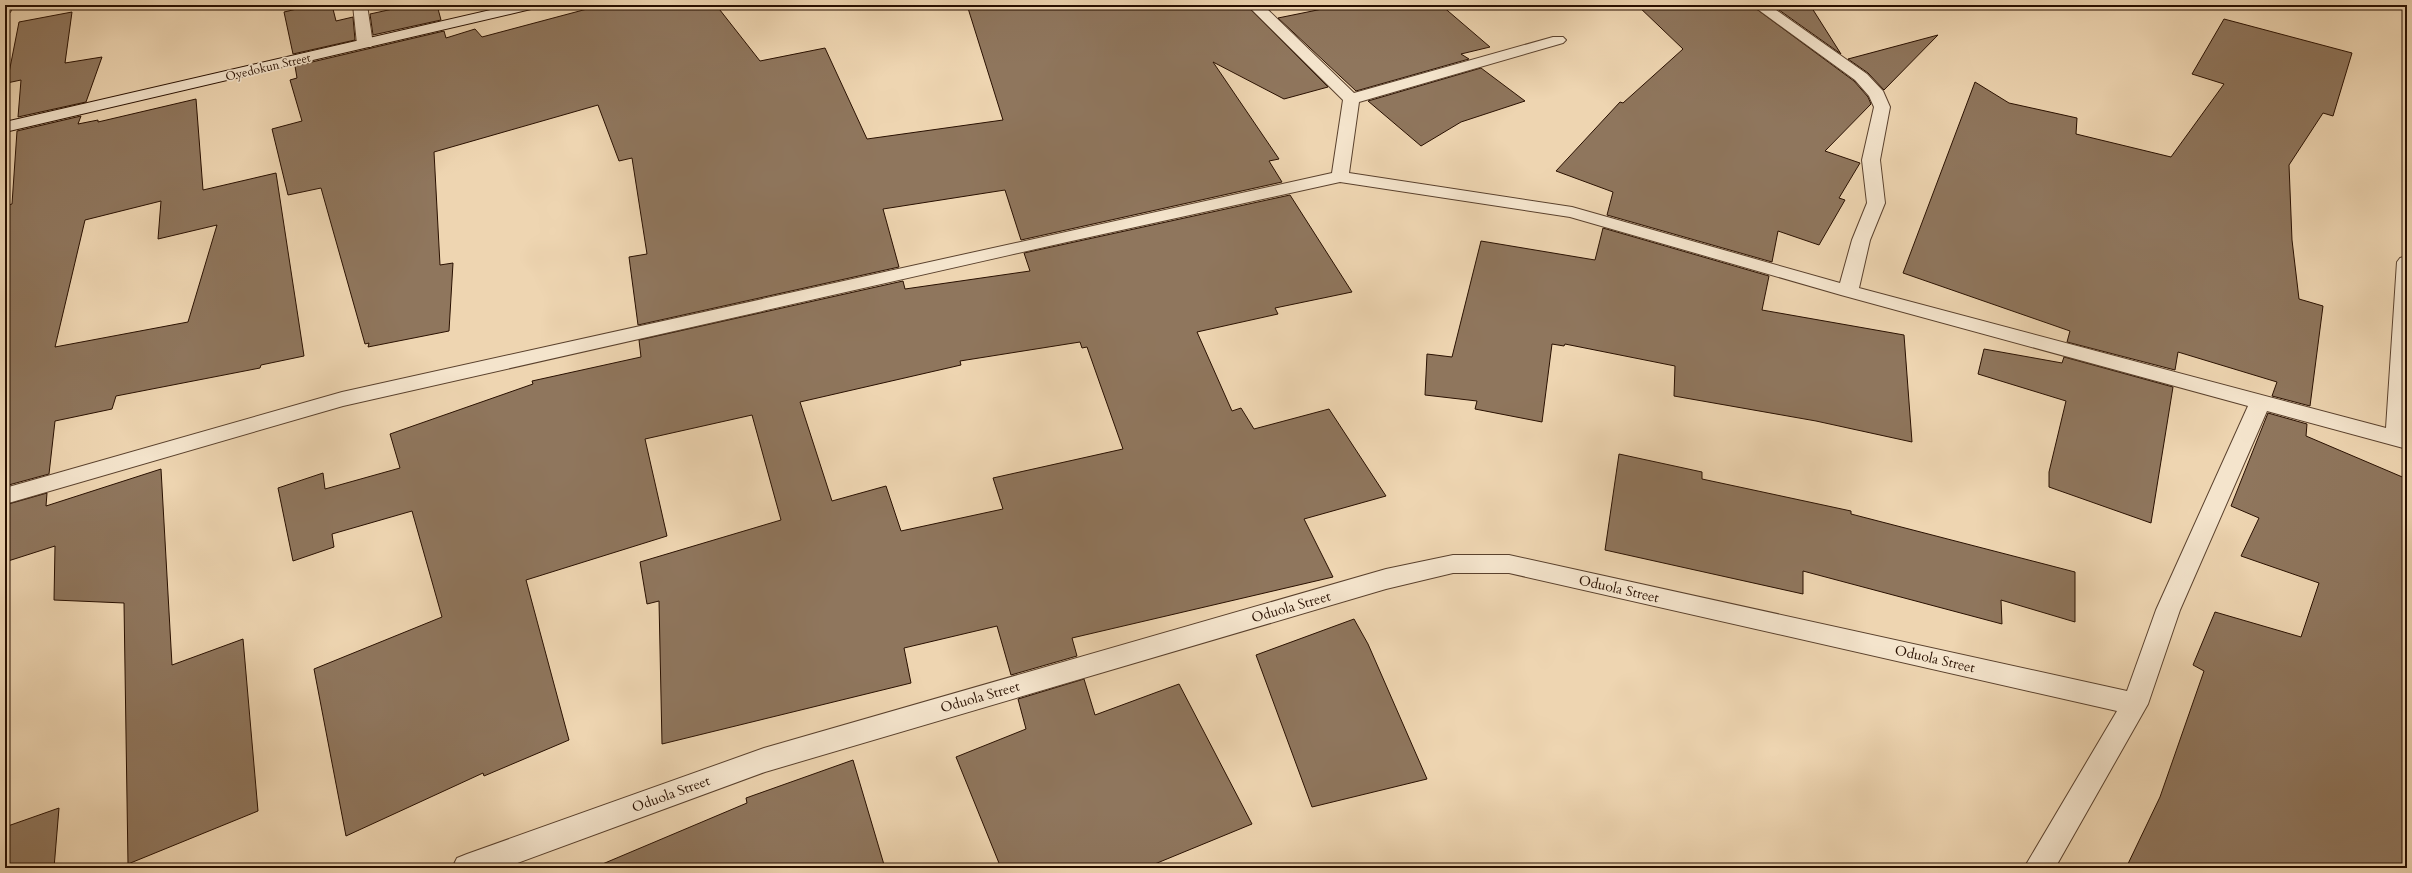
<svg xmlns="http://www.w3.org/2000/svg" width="2412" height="873" font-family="Cardo,serif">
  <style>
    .building { fill: #8f765d; stroke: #291001; fill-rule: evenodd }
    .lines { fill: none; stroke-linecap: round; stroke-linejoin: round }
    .street-casing { stroke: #5a412d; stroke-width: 2 }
    .secondary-casing { stroke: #291001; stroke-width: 2 }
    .street { fill: #f4e4cc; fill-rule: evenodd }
    .secondary { fill: #f4e4cc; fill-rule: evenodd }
    .labels { text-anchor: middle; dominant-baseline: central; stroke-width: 3.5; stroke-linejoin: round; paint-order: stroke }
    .far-street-label { font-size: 12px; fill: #291001; stroke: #f4e4cc }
    .street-label { font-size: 14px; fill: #291001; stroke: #f4e4cc }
  </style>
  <rect width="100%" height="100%" fill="#eed5b1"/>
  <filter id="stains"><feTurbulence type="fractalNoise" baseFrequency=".005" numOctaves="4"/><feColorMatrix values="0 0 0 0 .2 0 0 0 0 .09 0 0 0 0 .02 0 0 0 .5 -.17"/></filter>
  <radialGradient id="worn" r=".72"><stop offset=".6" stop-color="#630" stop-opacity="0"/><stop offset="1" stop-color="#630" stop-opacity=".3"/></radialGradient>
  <!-- building -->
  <g class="building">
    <path d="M 314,5 L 332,5 L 336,21 L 353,17 L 355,40 L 293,54 L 284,12 Z"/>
    <path d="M 411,5 L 437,5 L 441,20 L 373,35 L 370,14 Z"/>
    <path d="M 602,5 L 716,5 L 760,61 L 825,48 L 867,139 L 1003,120 L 967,5 L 1246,5 L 1328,87 L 1284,99 L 1213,62 L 1279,159 L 1269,161 L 1282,182 L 1021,240 L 1005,190 L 883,209 L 899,267 L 638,325 L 629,257 L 647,254 L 632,158 L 619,161 L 598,105 L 434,152 L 440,265 L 453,263 L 449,331 L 368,347 L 369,343 L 365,344 L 321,188 L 288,195 L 272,129 L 302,121 L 290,80 L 297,78 L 295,66 L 444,31 L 446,38 L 475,29 L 482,37 Z"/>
    <path d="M 1342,5 L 1441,5 L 1490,47 L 1461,54 L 1469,59 L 1356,91 L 1278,18 Z"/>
    <path d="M 1637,5 L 1751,5 L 1854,81 L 1868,97 L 1871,104 L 1825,151 L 1860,163 L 1839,198 L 1845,200 L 1819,245 L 1778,231 L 1772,262 L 1607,215 L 1613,192 L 1556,171 L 1620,102 L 1623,103 L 1683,49 Z"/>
    <path d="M 1772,5 L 1810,5 L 1841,54 Z"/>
    <path d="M 72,12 L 65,63 L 102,57 L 86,102 L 18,117 L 21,80 L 7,83 L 19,22 Z"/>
    <path d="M 2224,19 L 2352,53 L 2333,116 L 2323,113 L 2289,165 L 2292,240 L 2299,299 L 2323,306 L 2310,406 L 2272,396 L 2277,382 L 2178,352 L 2175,370 L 2067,342 L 2070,331 L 1903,273 L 1975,82 L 2009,103 L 2077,118 L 2076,134 L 2171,157 L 2224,84 L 2192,74 Z"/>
    <path d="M 1938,35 L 1884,90 L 1868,73 L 1848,59 Z"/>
    <path d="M 1481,68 L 1525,101 L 1461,122 L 1421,146 L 1368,101 Z"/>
    <path d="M 196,99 L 203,190 L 276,173 L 304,356 L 261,365 L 260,368 L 116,396 L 112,409 L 55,421 L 49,474 L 5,486 L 5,206 L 12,204 L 17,131 L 81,116 L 78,124 L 98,120 L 98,122 ZM 161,201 L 158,239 L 217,225 L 188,322 L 55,347 L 85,220 Z"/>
    <path d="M 1290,195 L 1352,292 L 1275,308 L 1278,314 L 1197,332 L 1232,411 L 1241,408 L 1254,429 L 1329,409 L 1386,496 L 1304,519 L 1333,577 L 1072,638 L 1077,656 L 1011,675 L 997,626 L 904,648 L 911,683 L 662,744 L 659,601 L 647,604 L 640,562 L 781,520 L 752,415 L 645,439 L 667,536 L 526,580 L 569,740 L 484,776 L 483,773 L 346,836 L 314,669 L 442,617 L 412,511 L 332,534 L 334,547 L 293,561 L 278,488 L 323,473 L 325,489 L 400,468 L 390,434 L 533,384 L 532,381 L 641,357 L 639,340 L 903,281 L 905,289 L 1030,271 L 1024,253 ZM 1080,342 L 1082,348 L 1087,347 L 1123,449 L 993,478 L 1003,509 L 901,531 L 886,486 L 832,501 L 800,402 L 961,365 L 960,361 Z"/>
    <path d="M 1603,228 L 1769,276 L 1762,310 L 1904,335 L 1912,442 L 1816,421 L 1674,396 L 1675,366 L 1565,344 L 1564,346 L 1552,344 L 1542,422 L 1475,409 L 1477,401 L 1425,395 L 1427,354 L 1452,357 L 1481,241 L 1595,260 Z"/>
    <path d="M 1984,349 L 2062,363 L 2064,357 L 2173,387 L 2151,523 L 2049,487 L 2049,472 L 2066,401 L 1978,374 Z"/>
    <path d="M 2268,413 L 2307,424 L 2306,436 L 2407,479 L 2407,868 L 2126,868 L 2160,797 L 2204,671 L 2193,665 L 2215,612 L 2301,637 L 2319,583 L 2241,556 L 2259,518 L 2231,506 Z"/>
    <path d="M 1619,454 L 1702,472 L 1702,479 L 1851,511 L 1851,514 L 2075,572 L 2075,622 L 2001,600 L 2002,624 L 1803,571 L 1803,594 L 1605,550 Z"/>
    <path d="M 161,469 L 172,665 L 243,639 L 258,811 L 128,864 L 124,603 L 54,600 L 55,546 L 5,562 L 5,505 L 47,493 L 46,506 Z"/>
    <path d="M 1354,619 L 1368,644 L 1427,779 L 1312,807 L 1256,655 Z"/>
    <path d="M 1084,679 L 1095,715 L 1179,684 L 1252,824 L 1145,868 L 1001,868 L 956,757 L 1026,729 L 1018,699 Z"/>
    <path d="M 853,760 L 885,868 L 593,868 L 747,803 L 746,798 Z"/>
    <path d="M 59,808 L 54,868 L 5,868 L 5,827 Z"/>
  </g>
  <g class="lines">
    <!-- street casing -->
    <g class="street-casing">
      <g id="street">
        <path d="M 5,5 L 14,5 L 10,12 L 5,13 Z"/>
        <path d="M 353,5 L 367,5 L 373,44 L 371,47 L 359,47 L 357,44 Z"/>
        <path d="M 1247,5 L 1263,5 L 1354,93 L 1553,37 L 1563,37 L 1566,40 L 1563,43 L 1359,102 L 1349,173 L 1572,207 L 1840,283 L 1852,240 L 1867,203 L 1862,160 L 1874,107 L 1869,96 L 1855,80 L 1752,5 L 1769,5 L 1867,74 L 1883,91 L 1890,107 L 1880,160 L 1885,203 L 1870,240 L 1859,288 L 2386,428 L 2397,262 L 2400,258 L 2407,256 L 2407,449 L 2267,411 L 2180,610 L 2148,704 L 2055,868 L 2024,868 L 2117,711 L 1509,573 L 1453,573 L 1386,589 L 765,772 L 504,868 L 452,868 L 457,858 L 467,854 L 764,748 L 1386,569 L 1453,555 L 1509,555 L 2127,691 L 2156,610 L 2248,406 L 1841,295 L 1570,217 L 1340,182 L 1067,242 L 343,406 L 5,504 L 5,488 L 342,392 L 1332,173 L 1343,100 Z"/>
      </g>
    </g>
    <!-- secondary casing -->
    <g class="secondary-casing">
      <path id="secondary" d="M 512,5 L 538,5 L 531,9 L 5,132 L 5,122 Z"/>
    </g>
    <!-- street -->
    <use href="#street" class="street"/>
    <!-- secondary -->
    <use href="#secondary" class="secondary"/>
  </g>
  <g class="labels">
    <!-- far-street labels -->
    <g class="far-street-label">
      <text transform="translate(268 67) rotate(-13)">Oyedokun Street</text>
    </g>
    <!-- street labels -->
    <g class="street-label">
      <text transform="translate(1619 589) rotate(13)">Oduola Street</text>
      <text transform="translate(1291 607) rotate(-16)">Oduola Street</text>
      <text transform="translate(1935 659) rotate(13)">Oduola Street</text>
      <text transform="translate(980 697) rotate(-16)">Oduola Street</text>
      <text transform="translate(671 794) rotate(-20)">Oduola Street</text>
    </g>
  </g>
  <!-- margin -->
  <rect width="2412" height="873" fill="none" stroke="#eed5b1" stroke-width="20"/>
  <rect x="6" y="6" width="2400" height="861" fill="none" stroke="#291001" stroke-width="2"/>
  <rect x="10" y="10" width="2392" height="853" fill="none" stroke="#291001"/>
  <rect width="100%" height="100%" filter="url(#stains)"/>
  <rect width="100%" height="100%" fill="url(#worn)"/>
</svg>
